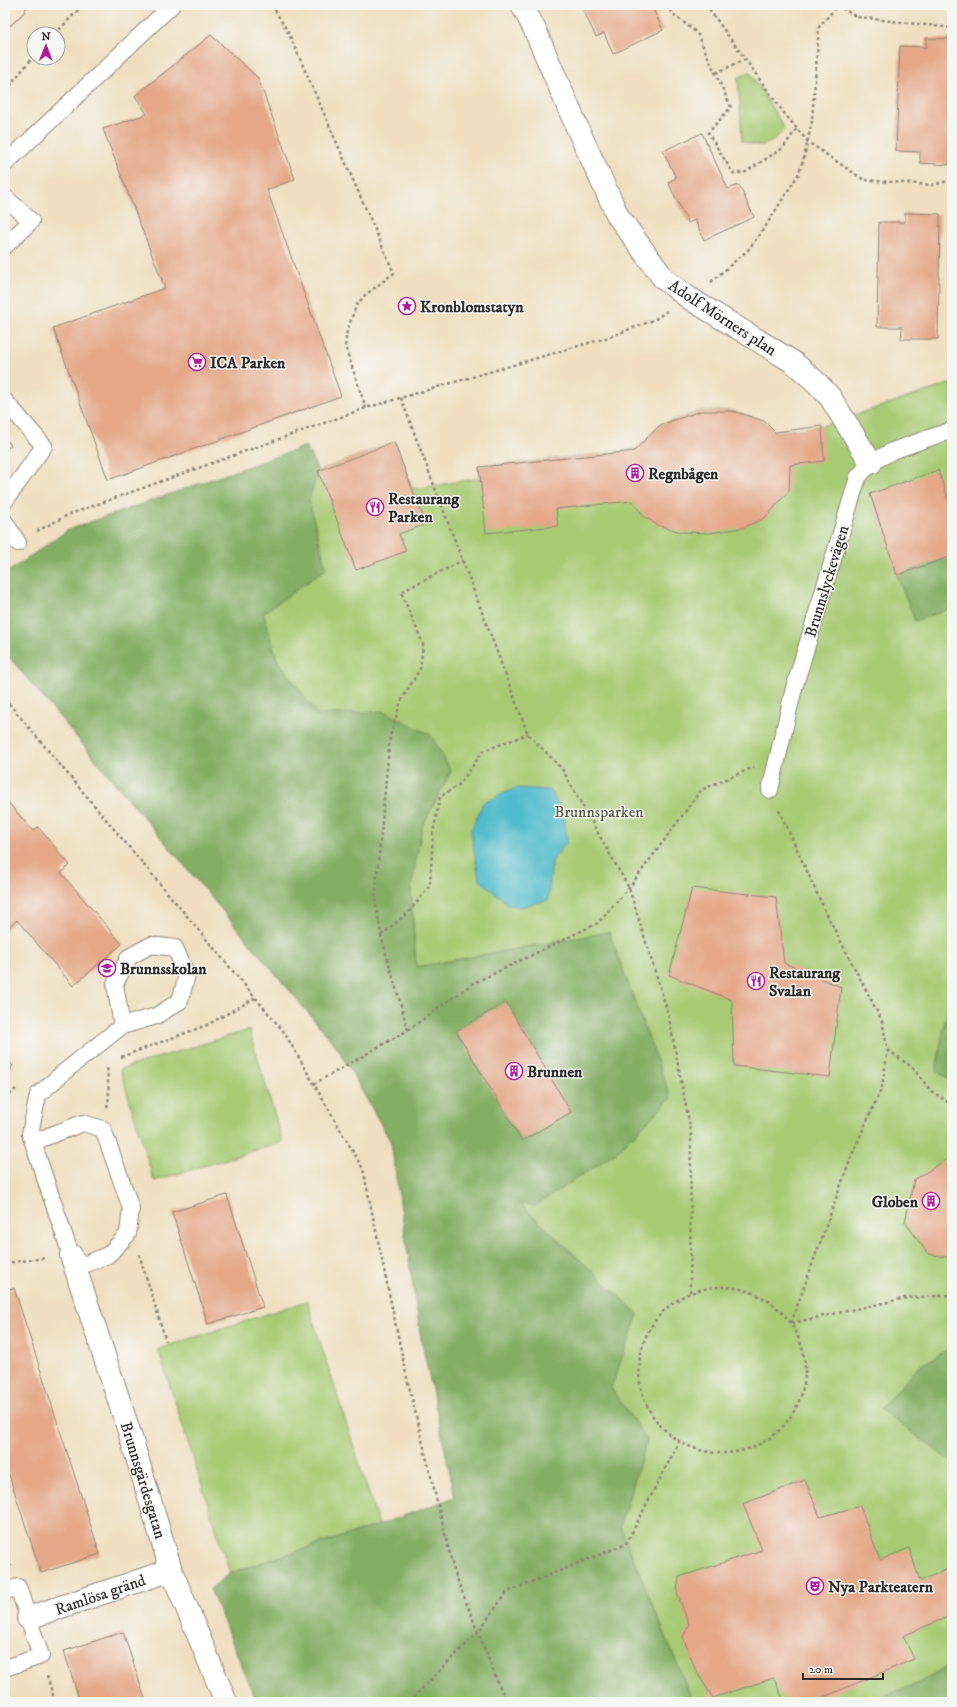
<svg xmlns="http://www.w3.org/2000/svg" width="957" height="1707" viewBox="0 0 957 1707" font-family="'IM FELL DW Pica',serif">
<rect width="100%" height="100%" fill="#f6f6f2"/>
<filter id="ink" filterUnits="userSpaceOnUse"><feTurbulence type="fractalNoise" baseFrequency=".025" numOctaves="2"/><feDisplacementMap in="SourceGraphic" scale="8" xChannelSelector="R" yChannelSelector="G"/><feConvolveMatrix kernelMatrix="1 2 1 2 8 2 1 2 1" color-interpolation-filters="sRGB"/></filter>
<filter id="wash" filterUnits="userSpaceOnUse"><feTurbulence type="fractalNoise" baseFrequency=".012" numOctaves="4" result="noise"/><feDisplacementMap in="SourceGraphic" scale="16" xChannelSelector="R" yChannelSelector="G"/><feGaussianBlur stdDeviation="0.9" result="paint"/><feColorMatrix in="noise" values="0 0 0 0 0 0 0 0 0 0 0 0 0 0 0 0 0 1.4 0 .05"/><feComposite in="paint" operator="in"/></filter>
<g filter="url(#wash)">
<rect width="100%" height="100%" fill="#efdfc0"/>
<g fill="#a7ca73" stroke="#697a4f">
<path d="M750 72 785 129C770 145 764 149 742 141L738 78Z"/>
<polygon points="952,383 952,1702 529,1702 461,1523 421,1338 391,1142 338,1048 5,652 5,619 318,471 394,442 413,489 480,478 479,467 634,451 660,425 701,411 733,411 764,421 775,432 822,426"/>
<polygon points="249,1030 283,1142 154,1181 120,1069"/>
<polygon points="307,1301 379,1525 230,1573 158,1349"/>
</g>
<g fill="#85ae65" stroke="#586c48">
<polygon points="306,446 318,471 309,500 326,569 263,613 277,659 318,715 383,711 431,735 451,771 422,827 411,889 416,967 609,932 671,1098 618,1151 535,1206 519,1203 638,1314 611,1388 647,1440 620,1526 693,1702 257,1702 210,1589 230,1573 379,1525 455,1497 421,1338 391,1142 338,1048 5,652 5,574 68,530"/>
<polygon points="952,555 952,608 915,621 897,575"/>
<polygon points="952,982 952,1080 936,1071"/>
<polygon points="952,1347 952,1462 880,1409 920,1366"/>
<polygon points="952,1663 952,1702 865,1702 917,1684"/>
</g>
<polygon fill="#50bbcb" stroke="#3e737b" points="516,788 550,790 564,814 567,842 552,861 548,900 521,907 508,904 479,879 471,831 483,803"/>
<g id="blocks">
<g fill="#e4a889">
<polygon points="581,5 651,5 663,30 613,54 604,33 596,37"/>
<polygon points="211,35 258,78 295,179 267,190 341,396 108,480 53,328 165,288 103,129 147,114 135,96"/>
<polygon points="926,38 952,39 952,165 920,163 920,152 896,151 900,46 926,47"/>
<polygon points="702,133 728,189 739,185 754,217 704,240 695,220 688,223 668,182 676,178 663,151"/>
<polygon points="905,213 940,214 938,339 901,339 902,327 877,327 879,222 905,222"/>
<polygon points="701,411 733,411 764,421 775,432 822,426 824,461 790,465 789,491 765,518 742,528 710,533 681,532 657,525 645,517 632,501 556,509 558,526 486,533 479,467 634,451 660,425"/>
<polygon points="5,438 11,445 5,450"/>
<polygon points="394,442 426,524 399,534 406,551 356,570 318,471"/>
<polygon points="938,470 952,511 952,556 897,575 870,494"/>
<polygon points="5,799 33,831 38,827 70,865 61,873 122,944 73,986 17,920 5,930"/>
<polygon points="692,888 776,897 784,963 841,987 830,1077 734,1066 732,1000 669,975"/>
<polygon points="506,1002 571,1112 522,1141 456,1031"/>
<polygon points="5,1057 13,1066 5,1073"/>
<polygon points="947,1159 952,1159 952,1258 928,1254 905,1222 914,1180"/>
<polygon points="227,1195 263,1307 208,1324 172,1212"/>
<polygon points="14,1288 100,1554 41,1573 5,1463 5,1290"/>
<polygon points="805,1480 820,1517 860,1506 880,1560 909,1548 920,1581 948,1569 952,1578 952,1615 903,1636 914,1659 812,1702 784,1702 774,1678 713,1698 696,1671 683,1637 689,1625 677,1592 679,1577 762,1550 743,1504"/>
<polygon points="123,1632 146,1702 80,1702 64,1651"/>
</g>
</g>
</g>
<g filter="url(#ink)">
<use href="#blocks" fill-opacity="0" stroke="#8d8576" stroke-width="1"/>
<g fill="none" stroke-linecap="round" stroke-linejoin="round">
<defs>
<g id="service">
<polyline points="5,164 172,5"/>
<polyline points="5,197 31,221 5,246"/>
<polyline points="5,401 44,446 5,501"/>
<polyline points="5,522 18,543"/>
<polyline points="770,790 794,688 858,477 871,463 892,451 952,430"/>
<polyline points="33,1142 83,1123 103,1129 131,1208 128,1234 108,1255 76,1268"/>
<polyline points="71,1255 30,1134 38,1095 64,1072 122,1026 156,1016 180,1001 187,975 175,948 151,945 129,957 115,984 122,1026"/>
<polyline points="5,1591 18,1587 41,1656 5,1668"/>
</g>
<g id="minor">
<polyline points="522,5 534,28 580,134 618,216 664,279 689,298 793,362 817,383 830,397 871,463"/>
<polyline points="71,1255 129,1431 171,1570 226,1702"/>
<polyline points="28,1618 171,1570"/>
</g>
<polyline id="secondary" points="5,15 15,5"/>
</defs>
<use href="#service" stroke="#8d8576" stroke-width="18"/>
<use href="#minor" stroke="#8d8576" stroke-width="24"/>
<use href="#secondary" stroke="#8d8576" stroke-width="24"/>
<g stroke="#8d8576" stroke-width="2.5" stroke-dasharray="3 3" stroke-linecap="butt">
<polyline points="272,5 289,34 394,273 364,296 356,306 347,331 345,346 366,408"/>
<polyline points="667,5 673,14 697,33 731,107 708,133 733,173 744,173 783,148 797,128"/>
<polyline points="706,5 784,113 808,142 864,180 932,185 952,180"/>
<polyline points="837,5 857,17 952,28"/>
<polyline points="55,34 83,5"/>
<polyline points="716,73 746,59"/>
<polyline points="5,97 13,81 34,56"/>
<polyline points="711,282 748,250 765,227 798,175 804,158 812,121 819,27 838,5"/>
<polyline points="401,398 528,734 562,769 629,888 668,1013 691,1132 690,1293"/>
<polyline points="37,531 70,514 366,408 609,337 654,320 667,311"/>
<polyline points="5,699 284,1032 363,1169 406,1374 454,1571 497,1681 507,1702"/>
<polyline points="779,810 826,913 882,1021 888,1050 882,1087 851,1157 791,1323"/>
<polyline points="381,935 410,911 430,885 433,833 440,797 460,784 483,751 528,734"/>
<polyline points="408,1030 381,936 375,897 390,736 401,701 420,669 423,644 401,592 463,560"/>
<polyline points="888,1050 913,1068 931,1091 952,1105"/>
<polyline points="121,1057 207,1025 255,998"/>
<polyline points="314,1084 408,1030 472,984 598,923 629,888 701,790 754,767"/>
<polyline points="5,1099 16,1089"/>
<polyline points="107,1107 109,1097 107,1066"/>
<polyline points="139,1254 166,1341"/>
<polyline points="5,1263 46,1258"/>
<circle cx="722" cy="1370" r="83"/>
<polyline points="792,1323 906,1298 952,1295"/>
<polyline points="5,1548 11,1566"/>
<polyline points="47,1676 55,1702"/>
<polyline points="409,1702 478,1632 507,1592 626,1544 679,1442"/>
</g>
<use href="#service" stroke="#fff" stroke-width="16"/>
<use href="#minor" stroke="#fff" stroke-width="22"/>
<use href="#secondary" stroke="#fce5d0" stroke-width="22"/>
</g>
</g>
<defs>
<symbol id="sight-ring" viewBox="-11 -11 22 22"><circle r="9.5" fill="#f6f6f2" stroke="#b5179e" stroke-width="1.5"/><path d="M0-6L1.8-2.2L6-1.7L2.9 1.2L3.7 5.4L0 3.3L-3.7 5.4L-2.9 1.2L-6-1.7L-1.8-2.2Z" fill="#b5179e"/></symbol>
<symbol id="supermarket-ring" viewBox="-11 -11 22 22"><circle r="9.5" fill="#f6f6f2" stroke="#b5179e" stroke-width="1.5"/><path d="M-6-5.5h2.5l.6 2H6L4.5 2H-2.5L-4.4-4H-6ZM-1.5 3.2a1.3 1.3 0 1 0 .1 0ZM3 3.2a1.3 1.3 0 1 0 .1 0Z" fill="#b5179e"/></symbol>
<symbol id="building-ring" viewBox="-11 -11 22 22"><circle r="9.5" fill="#f6f6f2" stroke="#b5179e" stroke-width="1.5"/><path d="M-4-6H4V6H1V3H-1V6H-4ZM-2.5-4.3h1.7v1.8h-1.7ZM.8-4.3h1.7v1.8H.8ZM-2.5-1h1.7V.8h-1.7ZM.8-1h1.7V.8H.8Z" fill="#b5179e"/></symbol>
<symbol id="restaurant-ring" viewBox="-11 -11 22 22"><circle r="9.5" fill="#f6f6f2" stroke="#b5179e" stroke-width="1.5"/><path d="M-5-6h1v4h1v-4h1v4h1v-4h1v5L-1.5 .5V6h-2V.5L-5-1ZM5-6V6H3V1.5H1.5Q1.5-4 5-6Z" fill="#b5179e"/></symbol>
<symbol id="school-ring" viewBox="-11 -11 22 22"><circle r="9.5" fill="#f6f6f2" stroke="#b5179e" stroke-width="1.5"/><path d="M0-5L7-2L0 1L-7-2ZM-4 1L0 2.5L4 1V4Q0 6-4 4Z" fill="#b5179e"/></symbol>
<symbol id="theatre-ring" viewBox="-11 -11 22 22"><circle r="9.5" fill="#f6f6f2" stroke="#b5179e" stroke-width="1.5"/><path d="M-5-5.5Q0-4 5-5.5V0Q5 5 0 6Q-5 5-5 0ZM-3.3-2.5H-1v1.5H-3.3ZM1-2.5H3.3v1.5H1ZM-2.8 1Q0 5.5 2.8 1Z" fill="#b5179e"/></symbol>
</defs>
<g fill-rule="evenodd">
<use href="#sight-ring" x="397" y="296" width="20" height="20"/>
<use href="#supermarket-ring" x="187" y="352" width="20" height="20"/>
<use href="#building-ring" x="625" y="463" width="20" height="20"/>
<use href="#restaurant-ring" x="365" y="497" width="20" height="20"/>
<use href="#school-ring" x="97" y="958" width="20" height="20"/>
<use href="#restaurant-ring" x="746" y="971" width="20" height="20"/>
<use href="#building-ring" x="504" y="1061" width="20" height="20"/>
<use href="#building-ring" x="921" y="1191" width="20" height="20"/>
<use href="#theatre-ring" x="805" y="1576" width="20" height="20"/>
</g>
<g text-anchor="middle" stroke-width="3" stroke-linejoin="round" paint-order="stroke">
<g font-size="16" font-weight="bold" fill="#2b2b2b" stroke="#f6f6f2" text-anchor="start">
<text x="420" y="312">Kronblomstatyn</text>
<text x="210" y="368">ICA Parken</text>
<text x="648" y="479">Regnbågen</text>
<text x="388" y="504">Restaurang<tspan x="388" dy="18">Parken</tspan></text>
<text x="120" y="974">Brunnsskolan</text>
<text x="769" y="978">Restaurang<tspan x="769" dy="18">Svalan</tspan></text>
<text x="527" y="1077">Brunnen</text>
<text x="918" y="1207" text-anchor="end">Globen</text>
<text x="828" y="1592">Nya Parkteatern</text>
</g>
<g font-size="16" fill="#2b2b2b" stroke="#f6f6f2">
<text transform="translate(723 317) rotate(33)" y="6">Adolf Mörners plan</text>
<text transform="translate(826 581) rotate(-73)" y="6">Brunnslyckevägen</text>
<text transform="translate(144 1480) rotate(73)" y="6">Brunnsgärdesgatan</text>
<text transform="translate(100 1594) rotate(-19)" y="6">Ramlösa gränd</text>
</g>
<g font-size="16" fill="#505b41" stroke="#f6f6f2">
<text x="599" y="817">Brunnsparken</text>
</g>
</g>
<rect width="957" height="1707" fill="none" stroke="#f6f6f2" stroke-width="20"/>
<g transform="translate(46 46) rotate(1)"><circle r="19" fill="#f6f6f2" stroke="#a5a5a2"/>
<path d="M0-3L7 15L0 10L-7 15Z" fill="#b5179e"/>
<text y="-6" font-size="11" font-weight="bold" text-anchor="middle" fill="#2b2b2b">N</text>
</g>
<path d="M803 1673v6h80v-6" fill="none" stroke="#2b2b2b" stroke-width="2"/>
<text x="809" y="1673" font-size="12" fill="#2b2b2b" stroke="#f6f6f2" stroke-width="3" paint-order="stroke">20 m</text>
</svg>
